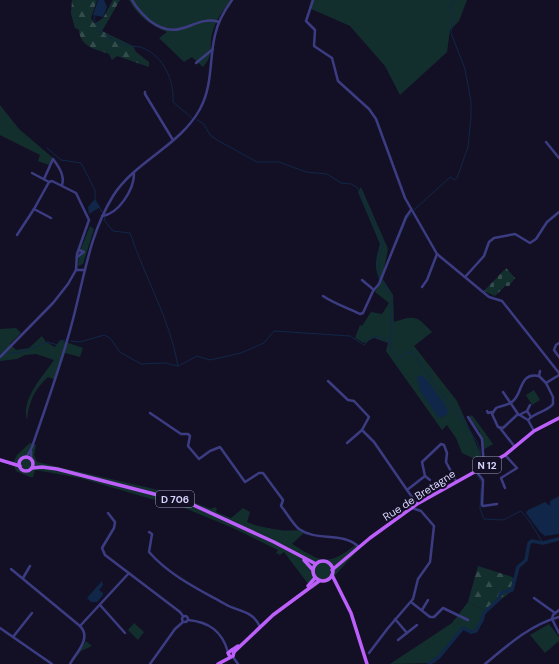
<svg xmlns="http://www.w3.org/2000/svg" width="559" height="664" viewBox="0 0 559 664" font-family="'DM Sans',sans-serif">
<defs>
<pattern id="forest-firs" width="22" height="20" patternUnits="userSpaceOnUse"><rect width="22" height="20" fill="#132f2d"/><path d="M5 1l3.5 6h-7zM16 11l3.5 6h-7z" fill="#354c4c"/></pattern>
<pattern id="cemetery-stones" width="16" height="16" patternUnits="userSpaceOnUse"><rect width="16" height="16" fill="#132f2d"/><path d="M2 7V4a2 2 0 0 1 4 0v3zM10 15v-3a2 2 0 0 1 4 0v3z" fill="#354c4c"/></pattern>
</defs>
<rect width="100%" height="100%" fill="#131025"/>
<g fill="#132f2d">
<path d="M129 0H231C223 10 215 21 212 34 209 48 214 55 203 67L192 57 184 62 159 38 167 32C150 25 138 16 129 0Z"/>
<polygon points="311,0 467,0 459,21 450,30 447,52 400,95 385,66 350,26 309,8"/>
<polygon points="0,105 19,129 53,158 49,165 38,161 40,155 0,135"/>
<path d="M361 187 388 249 382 278 393 295 394 322C416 315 416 316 432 332L414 346 457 401 481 455 475 459 462 453 456 438 447 425 442 430 386 351 388 343 374 338 364 343 355 338 360 325 362 326 371 312 382 314 389 303 375 292 381 282C373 269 376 258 380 244L358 192Z"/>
<polygon points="90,226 94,229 83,264 78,266 79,253"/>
<path d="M16 328 21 333 10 344 16 350 29 348 42 336 46 342 55 347 60 340 83 348 80 357 65 353 56 380 48 377C34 390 29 401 27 420 21 399 43 376 54 360L36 354 25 355 17 359 0 361V329Z"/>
<polygon points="534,390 540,400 532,405 526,395"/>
<polygon points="472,415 493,444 483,450 480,432 469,417"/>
<path d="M30 443 36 445 34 455 37 462 167 492 211 509 215 507 217 509 216 512 231 518 243 508 250 512 247 522C258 527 269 528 280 530 289 532 296 528 305 532L292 544C323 563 327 567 357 544V551L329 582 320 583 312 589 284 552 280 555 276 553 278 550 233 528 175 504 151 499 80 478 35 470 33 477H30L16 471 13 463 17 455Z"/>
<polygon points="468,602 486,611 483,622 478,625 477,631 471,634 465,628 460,633 456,634 435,663 390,664 452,623"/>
<polygon points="134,623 144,632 138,640 128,630"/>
<polygon points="549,624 559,637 559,641 545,653 530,635"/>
<polygon points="86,641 92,646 81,651 71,664"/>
</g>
<g fill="url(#forest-firs)">
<path d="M72 0H97L91 18 94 23H96L103 18 113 0H120L102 31 133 46 136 52 149 62V67L117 56 112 60 109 54C96 49 80 47 79 30L75 28 71 14Z"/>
<polygon points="478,566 512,577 515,580 512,591 486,611 468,602"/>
</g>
<polygon fill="url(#cemetery-stones)" points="506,268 515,278 509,286 505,286 495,296 484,291"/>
<g fill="#102749">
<polygon points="98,0 104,0 107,7 103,17 93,15"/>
<polygon points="95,199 100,207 89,214 88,207"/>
<polygon points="420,375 425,377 444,403 449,413 441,418 438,417 420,391 417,377"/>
<polygon points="559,496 559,534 545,536 540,532 526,513 528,510 545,502 550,506 550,501"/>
<polygon points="102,581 103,585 99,590 103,593 103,595 97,602 91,602 87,598"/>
</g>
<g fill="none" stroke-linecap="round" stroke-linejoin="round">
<g stroke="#102749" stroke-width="1">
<polyline points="95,14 94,20 97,23 102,34"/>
<path d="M105 35C113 39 122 45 131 46 135 47 139 46 143 48 164 57 174 80 173 102L192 118"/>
<polyline points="197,120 204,124 210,135 217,140 257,162 279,162 306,172 327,174 341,183 351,184 358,188 384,246 379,253 381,254 379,260 379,279"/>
<polyline points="47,148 61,160 81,163 95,190 95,200"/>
<polyline points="99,207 102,212"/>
<polyline points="414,210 449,178 451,177 454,180 457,178 468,147 471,116 471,102 465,69 451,33 453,15 450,7 454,0"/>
<path d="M105 217 104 220 113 231 130 233C145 278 170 319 178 366"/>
<polyline points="396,245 407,218 412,214"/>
<polyline points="383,277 382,280 392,300 390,347 399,359 404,355 412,351 432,381 463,420 477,442 480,450 481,464 473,470"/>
<polyline points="71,341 80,342 104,335 110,338 120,352 141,364 165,363 178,366 197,356 210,360 241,353 264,343 274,331 350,336 364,345 373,336 386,339 392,344"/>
<polyline points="0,353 1,353"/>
<polyline points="6,353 22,352 47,342 58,345 60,341 65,340"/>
<polyline points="476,475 482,482"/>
<polyline points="481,489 480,509 484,519 503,520 521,511 530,522 543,543"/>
</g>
<polyline stroke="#102749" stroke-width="3.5" points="429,664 439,657 463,628 471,632 476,631 482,620 484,613 498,600 501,593 512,590 518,567 526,560 529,543 532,541 543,543 559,539"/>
<g stroke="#3c3c83" stroke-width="2.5">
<path d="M132 0C137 9 142 14 150 21 181 44 193 14 219 22"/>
<polyline points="313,0 306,21 315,30 314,46 332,58 338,81 369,109 376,119 405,198 437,254 489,297 502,301 559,373"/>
<polyline points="196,63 213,49"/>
<polyline points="145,92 145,94 173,140"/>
<polyline points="546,142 559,158"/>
<polyline points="32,173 49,182"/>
<path d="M44 179 53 159C59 167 65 176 62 185"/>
<path d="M102 216C119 214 134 189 134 174"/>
<polyline points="51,218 34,209 49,182 52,181 76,193 89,220 77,254 76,270"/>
<polyline points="17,235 34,209"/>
<polyline points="77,257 84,252 79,250"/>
<polyline points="465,277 484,256 489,242 494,238 515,234 530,243 536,239 547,222 559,212"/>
<polyline points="362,280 374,290"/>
<polyline points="422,287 427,280 437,254"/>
<path d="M323 296C335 304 348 308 360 314L363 313 373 291 379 284 406 217 411 210"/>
<polyline points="559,343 556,345 554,350 559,357"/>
<polyline points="0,357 53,303 68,284 76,270 85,270"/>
<polyline points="539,376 540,371"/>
<polyline points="328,381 348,400 354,401 369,417 362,430 374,442 407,490"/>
<polyline points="503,392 518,414 528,420 534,431"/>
<polyline points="487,411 488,413 492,412"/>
<polyline points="527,411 530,405"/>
<path d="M150 413 181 434H188L190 436 188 446 199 459 210 451 220 447 245 482 259 473H263L283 500 281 506C287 513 292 523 299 529 317 542 342 531 359 547"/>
<path d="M518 414 503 428 498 427 492 414 496 408C502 405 508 406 513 401 523 393 519 372 539 376L546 383 559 375"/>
<polyline points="519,415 527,411 531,417"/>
<polyline points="468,417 482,439 484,467"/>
<path d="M528 420C535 412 547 412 553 404V397L546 383"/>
<polyline points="500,428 515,447"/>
<polyline points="347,443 362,430"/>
<path d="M26 458 32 447C46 406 61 365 72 323 84 279 89 235 113 196 135 161 180 146 200 109 213 85 209 60 215 35 218 21 224 11 232 0"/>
<polyline points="31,459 31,451"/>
<polyline points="476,471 483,480 482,505 483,506 497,504"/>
<polyline points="425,476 430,480"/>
<polyline points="505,488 501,478 517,468 505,455"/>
<polyline points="417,504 407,490 425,476 422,462 441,444 444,445 447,453 446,462 456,481"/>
<polyline points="108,513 115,522 114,528 102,548 105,555 180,612 183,616"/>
<path d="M149 532 152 534 149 552C169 575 198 589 225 604 238 612 253 610 260 627"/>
<polyline points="11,569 80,626"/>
<polyline points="23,578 30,566"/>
<polyline points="534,598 555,613"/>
<polyline points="411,602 430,617 434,617 443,608 468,620"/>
<polyline points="100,605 125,633"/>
<polyline points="422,610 428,600"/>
<circle cx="185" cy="619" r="3"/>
<polyline points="395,619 407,633"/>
<polyline points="552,619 559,633"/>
<polyline points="552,619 553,615 559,610"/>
<path d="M188 620C209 622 222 631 228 652"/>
<polyline points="0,628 52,664"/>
<polyline points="13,637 32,613"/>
<polyline points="398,640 417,625"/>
<polyline points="369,653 388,628 413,599 418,579 430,562 434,526 421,511 412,508"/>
<polyline points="233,657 238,664"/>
<path d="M70 664C76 653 92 638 80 626L129 573"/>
<polyline points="150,664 175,629 183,622"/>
<path d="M485 664C508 645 530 625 559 617"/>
</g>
<g stroke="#bc5ffb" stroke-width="3.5">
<circle cx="26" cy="464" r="7"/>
<polyline points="0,460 20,466"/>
<polyline points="32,468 42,467 57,469 189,503 274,542 316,564"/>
<polyline points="304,560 313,570"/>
<circle cx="323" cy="571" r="10"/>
<polyline points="332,570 370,538 417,504 505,455 534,431 559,418"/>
<polyline points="332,575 351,613 367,664"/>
<polyline points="308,586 315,578"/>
<polyline points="232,650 238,646"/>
<polyline points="234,652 273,615 319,581"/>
<polyline points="218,664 233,656 234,652 232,650 228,653 230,657"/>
</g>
</g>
<g text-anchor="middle" stroke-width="4" stroke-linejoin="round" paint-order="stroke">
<g fill="#131025" stroke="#9d9abd" stroke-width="1">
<rect x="473" y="457" width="28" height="16" rx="3"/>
<rect x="156" y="491" width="38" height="16" rx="3"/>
</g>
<g font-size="10" font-weight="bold" fill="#d8d5fe">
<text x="487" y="469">N 12</text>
<text x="175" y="503">D 706</text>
</g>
<g font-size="11" fill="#d8d5fe" stroke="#131025">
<text transform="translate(419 495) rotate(-33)" y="4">Rue de Bretagne</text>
</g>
</g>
</svg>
